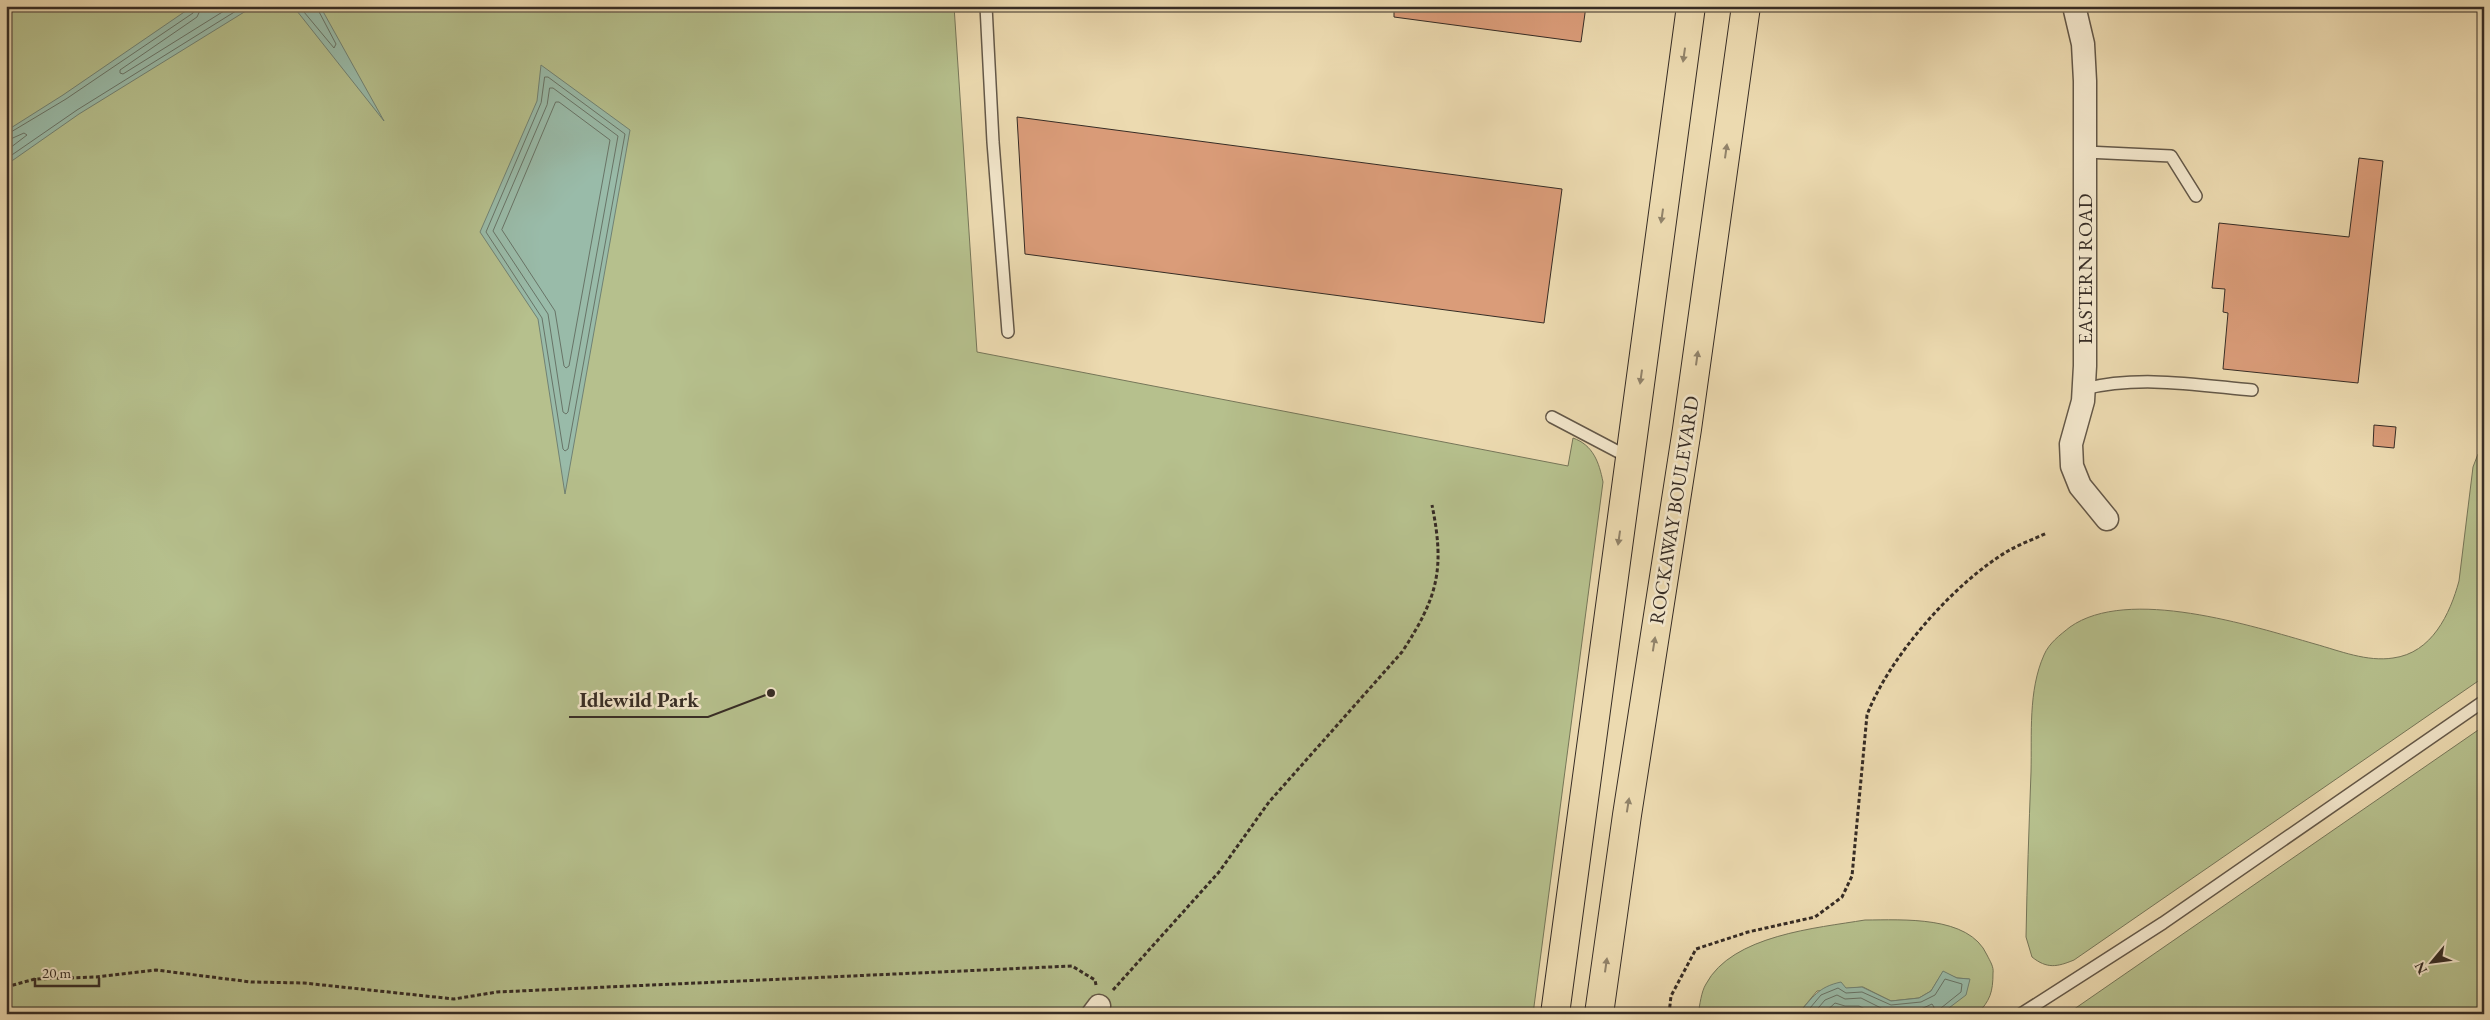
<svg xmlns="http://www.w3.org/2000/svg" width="2490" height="1020" viewBox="0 0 2490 1020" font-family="'EB Garamond',serif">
<rect width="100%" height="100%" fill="#ecdab0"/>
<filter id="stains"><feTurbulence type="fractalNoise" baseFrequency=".004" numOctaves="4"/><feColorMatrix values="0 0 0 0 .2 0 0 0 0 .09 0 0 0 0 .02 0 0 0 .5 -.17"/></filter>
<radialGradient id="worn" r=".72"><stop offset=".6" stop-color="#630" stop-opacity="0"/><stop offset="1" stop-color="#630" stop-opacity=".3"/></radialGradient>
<g fill="#b6c08d" stroke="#767659">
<path d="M6 6H954L977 352 1568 466 1573 438C1593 445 1599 462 1603 482L1533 1014H6Z"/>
<path d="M2478 454H2484V677L2074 960C2057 967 2047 969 2032 957L2026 937C2027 882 2029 827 2031 772 2032 734 2028 691 2044 655 2049 643 2060 635 2070 627 2128 586 2252 626 2315 644 2340 651 2367 662 2393 658 2432 653 2450 614 2459 581L2473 467Z"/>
<polygon points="2484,726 2484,1014 2067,1014"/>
<path d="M1865 920C1902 920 1969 915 1987 955 1990 961 1994 967 1993 973 1993 992 1990 1001 1977 1014H1941L1947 1010 1969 979 1957 978 1943 972 1931 991 1919 998 1891 1001 1863 987 1817 991 1798 1014H1698C1700 1005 1701 992 1706 984 1732 935 1817 928 1865 920Z"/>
</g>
<g fill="#99bba9" stroke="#718274">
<polygon points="193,6 254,6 79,114 6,165 6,131 63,95"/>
<polygon points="293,6 320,6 384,121"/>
<polygon points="541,65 630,130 565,494 538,319 480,232 537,101"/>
<path d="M1943 971 1957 978 1970 979 1966 995 1941 1014H1798C1813 997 1818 987 1841 982L1846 988 1862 987 1891 1001 1919 998 1931 991Z"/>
</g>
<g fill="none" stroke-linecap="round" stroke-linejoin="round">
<g stroke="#687467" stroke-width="1">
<polyline points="202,6 197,17 120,70 120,73 123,74 232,6"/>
<polyline points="299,6 334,48 336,44 316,6"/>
<polygon points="545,77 548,77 625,134 568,449 565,451 563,449 542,318 486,232 541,103"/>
<polygon points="550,88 553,88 618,136 568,412 566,414 563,412 548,314 493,231 547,105"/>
<polygon points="556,102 559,102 610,140 569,366 566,368 564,366 555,311 502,230"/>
<polyline points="6,135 66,99 193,13 195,6"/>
<polyline points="6,141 24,133 27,135 6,151"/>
<polyline points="6,159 77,110 244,6"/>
<polyline points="1805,1014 1821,995 1838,988 1846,993 1862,992 1891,1005 1921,1002 1935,995 1945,979 1962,984 1961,992 1941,1008 1939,1014"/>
<polyline points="1813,1014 1825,1000 1837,995 1845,999 1861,998 1889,1012 1921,1009 1932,1004 1934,1007 1933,1014"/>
<polyline points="1823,1014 1835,1003 1845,1006 1859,1006 1875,1014"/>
</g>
</g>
<g fill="#da9c79" stroke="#362c25">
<polygon points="1394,6 1586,6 1581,42 1394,17"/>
<polygon points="1017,117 1562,189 1544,323 1025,254"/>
<polygon points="2359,158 2383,161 2358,383 2223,369 2228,313 2223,312 2225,289 2212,288 2219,223 2349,237"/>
<polygon points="2374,425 2396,427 2394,448 2373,446"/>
</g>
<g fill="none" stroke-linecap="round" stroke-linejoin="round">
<defs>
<g id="lane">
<polyline points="986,6 993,142 1008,332"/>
<polyline points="2086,152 2171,156 2196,196"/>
<path d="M2084 389C2139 375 2197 385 2252 390"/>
<polyline points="1552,417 1630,458"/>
<polyline points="2021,1014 2163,923 2484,701"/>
</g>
<g id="street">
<polyline points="2074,6 2083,44 2085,81 2085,366 2083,401 2071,444 2072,466 2080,486 2107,519"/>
<polyline points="1093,1014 1099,1006"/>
</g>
<g id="highway">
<polyline points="1555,1014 1691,6"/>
<polyline points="1599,1014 1627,815 1687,429 1746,6"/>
</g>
</defs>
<use href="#lane" stroke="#645848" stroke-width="14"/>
<use href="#street" stroke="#645848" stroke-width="25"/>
<use href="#highway" stroke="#362c25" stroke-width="30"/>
<g stroke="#362c25" stroke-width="3" stroke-dasharray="4 2.5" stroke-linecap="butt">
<polyline points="6,987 35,979 96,977 156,970 251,982 304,983 454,999 497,992 1072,966 1095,980 1096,985"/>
<path d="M1113 990 1219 872 1269 802 1402 652C1438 597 1445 569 1432 505"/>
<path d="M1669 1014 1671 996 1696 949 1748 932 1815 917 1842 897 1852 876 1867 715C1889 657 1954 583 2008 551 2020 544 2034 539 2047 533"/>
</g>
<use href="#lane" stroke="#f3e7cc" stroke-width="11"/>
<use href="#street" stroke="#f3e7cc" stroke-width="22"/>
<use href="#highway" stroke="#ecdab0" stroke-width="28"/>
</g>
<defs><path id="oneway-solid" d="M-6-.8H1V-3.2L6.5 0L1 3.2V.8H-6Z" transform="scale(1.25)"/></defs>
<g fill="#91836a">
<use href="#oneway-solid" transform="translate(1684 55) rotate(98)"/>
<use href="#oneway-solid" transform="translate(1726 151) rotate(-82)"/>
<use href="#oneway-solid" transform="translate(1662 216) rotate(98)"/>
<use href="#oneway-solid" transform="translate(1697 358) rotate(-82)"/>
<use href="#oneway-solid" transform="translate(1641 377) rotate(98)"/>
<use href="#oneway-solid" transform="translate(1619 538) rotate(98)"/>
<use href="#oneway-solid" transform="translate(1654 644) rotate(-81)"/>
<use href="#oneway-solid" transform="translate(1628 805) rotate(-81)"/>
<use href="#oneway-solid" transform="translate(1606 965) rotate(-82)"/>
</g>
<g text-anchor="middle" stroke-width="5" stroke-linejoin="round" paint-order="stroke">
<g font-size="20" fill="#362c25" stroke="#f3e7cc">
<text transform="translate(2085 269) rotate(-90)" y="7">EASTERN ROAD</text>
<text transform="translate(1674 510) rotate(-81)" y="7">ROCKAWAY BOULEVARD</text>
</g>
</g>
<path fill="none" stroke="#362c25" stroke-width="2" d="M771 693L708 717H569"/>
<circle fill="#362c25" stroke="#f3e7cc" stroke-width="2" cx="771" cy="693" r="5"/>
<g font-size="21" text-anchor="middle" font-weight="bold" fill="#362c25" stroke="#f3e7cc" stroke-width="5" stroke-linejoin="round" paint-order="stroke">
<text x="639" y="707">Idlewild Park</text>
</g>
<rect width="2490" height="1020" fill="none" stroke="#ecdab0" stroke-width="25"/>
<rect x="8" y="8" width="2475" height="1005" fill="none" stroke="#362c25" stroke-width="2.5"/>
<rect x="12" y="12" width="2465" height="995" fill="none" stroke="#362c25"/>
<g transform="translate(2432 962) rotate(241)" stroke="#f3e7cc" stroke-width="4" paint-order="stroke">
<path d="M0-4L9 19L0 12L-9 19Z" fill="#362c25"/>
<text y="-8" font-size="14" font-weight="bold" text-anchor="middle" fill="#362c25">N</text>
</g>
<path d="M35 978v8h64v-8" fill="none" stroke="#362c25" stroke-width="2.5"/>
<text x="42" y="978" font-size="15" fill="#362c25" stroke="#f3e7cc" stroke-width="4" paint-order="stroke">20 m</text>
<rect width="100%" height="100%" filter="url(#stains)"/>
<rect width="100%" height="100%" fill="url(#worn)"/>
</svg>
